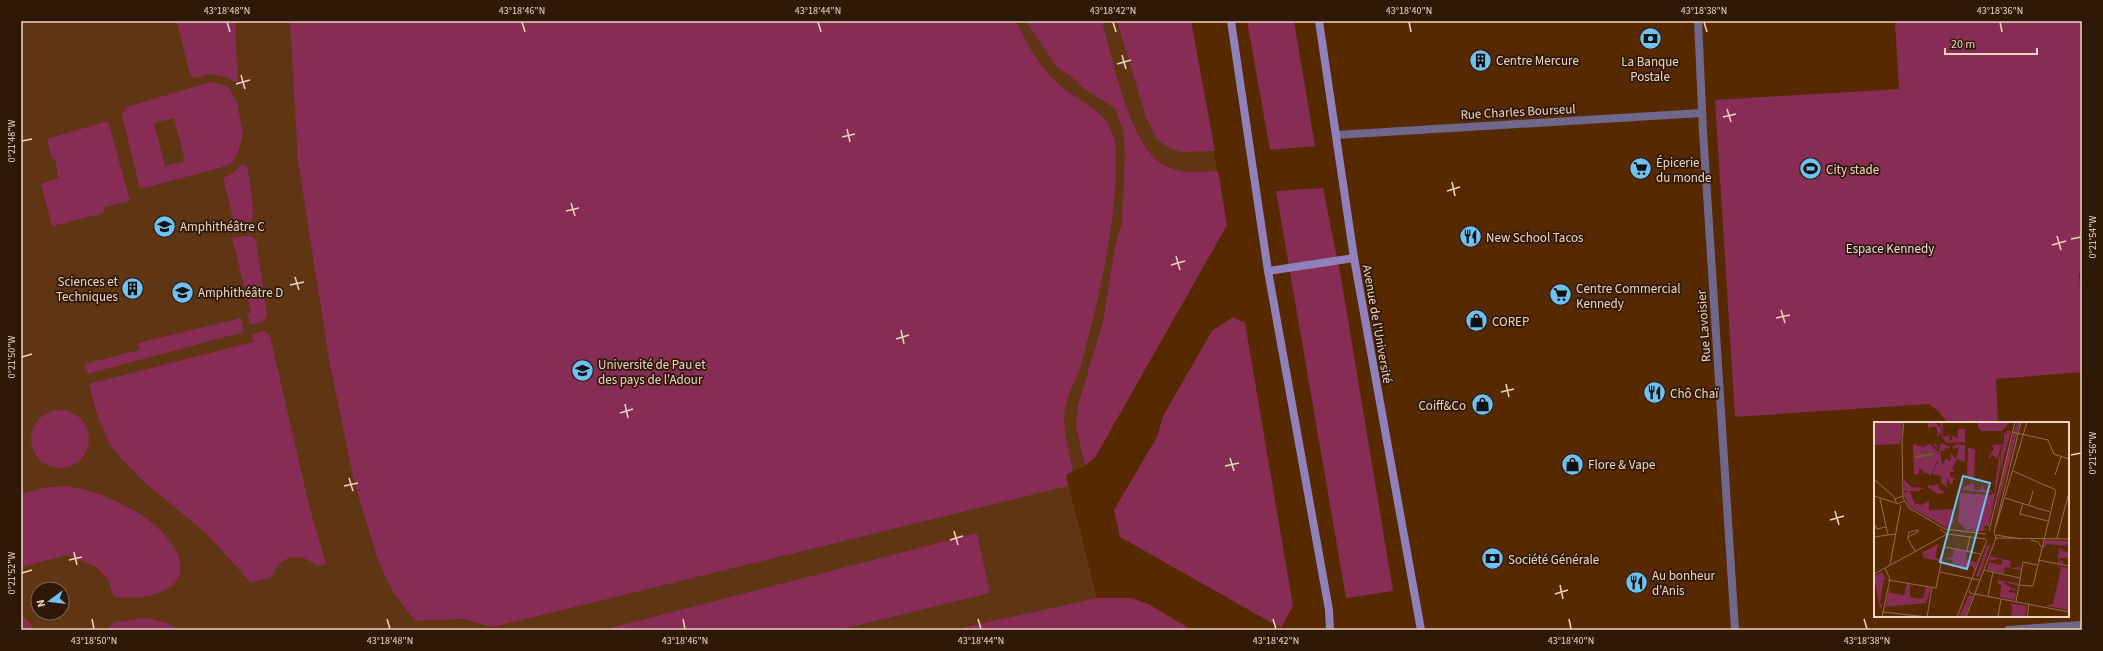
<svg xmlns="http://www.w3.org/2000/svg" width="2103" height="651" viewBox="0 0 2103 651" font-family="'Source Sans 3',sans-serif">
<rect width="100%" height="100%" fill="#572900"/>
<path fill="#5f3514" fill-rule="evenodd" d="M21 21H1191L1227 225 1096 456 1085 466 1066 475 1097 598H1131L1148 604 1192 630H21ZM38 589H62V613H38Z"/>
<g fill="#862c55" fill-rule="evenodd">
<polygon points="177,21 235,21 238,83 224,77 209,74 195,78 190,75"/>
<path d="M290 21H1016C1026 41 1038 65 1054 80 1077 103 1106 106 1115 141 1120 216 1100 292 1081 365 1077 379 1068 393 1065 408 1062 428 1069 451 1073 471L1066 475 1068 486 493 627 462 619 415 621 393 592 378 561 354 481 330 365 298 161Z"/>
<path d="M1025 21H1102C1112 57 1130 147 1164 165 1181 174 1200 172 1218 171L1227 225 1096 456 1085 466 1076 426 1078 405 1103 322 1115 246 1122 223 1125 152 1123 130 1115 108 1084 89 1072 77 1057 67Z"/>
<polygon points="1117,21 1191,21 1215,151 1181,152 1171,149 1157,140 1146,117"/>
<polygon points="1247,21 1294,21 1315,146 1270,150"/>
<polygon points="1895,21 2082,21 2082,274 2079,274 2082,309 2082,372 1996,379 1998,423 1948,423 1938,411 1929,404 1735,417 1715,100 1899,89"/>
<path d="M210 82 228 86 237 102 243 135 237 155 232 163 220 168 140 189 122 115 127 107ZM174 118 185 161 165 166 154 123Z"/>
<polygon points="108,121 130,201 104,207 104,213 52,226 41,184 59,178 55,159 52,159 47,139"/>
<path d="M242 164 247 167C249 179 257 216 250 225 246 230 241 230 236 231L223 178 232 174Z"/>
<polygon points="1323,188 1342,283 1393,591 1346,598 1276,191"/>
<path d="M245 236H251L256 240 267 314C265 323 259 323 251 325L247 314 251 312 232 238Z"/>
<polygon points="1233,317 1245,323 1293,606 1281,628 1120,537 1114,510 1157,437 1163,416 1212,331"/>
<polygon points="241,318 244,332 87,374 84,364 139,350 138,343"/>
<path d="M264 331 270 336 309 505 326 564 317 566C299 551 280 555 272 577L251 583 207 534 143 481 117 454 109 443 98 417 89 384 253 342 252 335Z"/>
<circle cx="60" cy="439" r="29"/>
<path d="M48 487C56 487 65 485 73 487 108 494 156 516 175 549 199 591 143 601 114 597L108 580 97 567 67 555 21 567V494Z"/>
<polygon points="977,533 990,593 838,630 603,630"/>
<polygon points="1097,598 1131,598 1148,604 1192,630 952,630"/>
<polygon points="21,613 35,630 21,630"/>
<polygon points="147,618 169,624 180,630 106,630 114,622"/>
</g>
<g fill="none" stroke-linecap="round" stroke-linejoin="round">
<g stroke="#70678c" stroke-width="8">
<polyline points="1698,21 1703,131 1735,630"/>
<polyline points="1336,135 1702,113"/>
<polyline points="2008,630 2082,625"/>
</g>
<g stroke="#9080bb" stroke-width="8">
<polyline points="1231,21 1268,271 1329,610 1330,630"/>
<polyline points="1319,21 1354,258 1421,630"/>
<polyline points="1268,271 1354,258"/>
</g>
</g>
<path fill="none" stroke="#f1d4c0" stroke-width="1.5" d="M227 22 230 32M522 22 525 32M818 22 821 32M1113 22 1116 32M1409 22 1411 32M1704 22 1707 32M2000 22 2002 32M1122 55 1126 69M1117 64 1131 60M241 75 245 89M236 84 250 80M1727 109 1731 122M1723 117 1736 114M847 129 850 142M842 137 855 134M22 141 32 139M1452 182 1455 196M1447 191 1460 187M571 203 575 216M566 211 579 208M2057 236 2061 250M2071 239 2081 237M2052 245 2066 241M1176 256 1180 270M1171 265 1185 261M295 277 299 290M290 285 304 282M1781 310 1785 323M1776 318 1790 315M901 330 904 344M896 339 909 335M22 357 32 354M1506 384 1509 397M1501 392 1514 389M625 404 628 418M620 413 633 409M2071 455 2081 453M1230 458 1234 471M1225 466 1239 463M349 478 353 491M344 486 358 483M1835 511 1839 525M1830 520 1844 516M954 531 958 545M950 540 963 536M74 552 77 565M69 560 82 557M22 573 32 570M1560 585 1563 599M1555 594 1568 590M92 619 94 629M387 619 390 629M683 619 685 629M978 619 981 629M1273 619 1276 629M1569 619 1571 629M1864 619 1867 629"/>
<defs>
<symbol id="bank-disc" viewBox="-11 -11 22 22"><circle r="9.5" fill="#6ec2f3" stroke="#2e1909"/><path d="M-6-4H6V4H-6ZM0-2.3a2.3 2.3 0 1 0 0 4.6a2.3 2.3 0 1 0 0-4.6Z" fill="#111"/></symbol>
<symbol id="building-disc" viewBox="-11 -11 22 22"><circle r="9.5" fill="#6ec2f3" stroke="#2e1909"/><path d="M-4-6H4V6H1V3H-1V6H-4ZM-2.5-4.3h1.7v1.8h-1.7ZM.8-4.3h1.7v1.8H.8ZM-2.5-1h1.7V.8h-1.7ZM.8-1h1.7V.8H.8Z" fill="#111"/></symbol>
<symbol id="supermarket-disc" viewBox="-11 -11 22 22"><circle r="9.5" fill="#6ec2f3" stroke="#2e1909"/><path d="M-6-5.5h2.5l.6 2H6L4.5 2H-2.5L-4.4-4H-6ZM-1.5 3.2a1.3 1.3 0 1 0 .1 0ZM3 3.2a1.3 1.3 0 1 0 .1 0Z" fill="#111"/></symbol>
<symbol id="stadium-disc" viewBox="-11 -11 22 22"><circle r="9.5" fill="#6ec2f3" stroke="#2e1909"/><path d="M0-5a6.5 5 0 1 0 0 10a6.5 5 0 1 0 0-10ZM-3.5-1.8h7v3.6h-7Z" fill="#111"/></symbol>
<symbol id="university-disc" viewBox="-11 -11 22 22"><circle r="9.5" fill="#6ec2f3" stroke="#2e1909"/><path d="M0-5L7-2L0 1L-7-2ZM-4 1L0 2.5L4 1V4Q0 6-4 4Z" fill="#111"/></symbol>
<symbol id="restaurant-disc" viewBox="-11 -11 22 22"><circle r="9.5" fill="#6ec2f3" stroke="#2e1909"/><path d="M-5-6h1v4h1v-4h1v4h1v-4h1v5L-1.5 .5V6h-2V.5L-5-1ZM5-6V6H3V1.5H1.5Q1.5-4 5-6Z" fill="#111"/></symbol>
<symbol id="shop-disc" viewBox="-11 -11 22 22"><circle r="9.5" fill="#6ec2f3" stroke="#2e1909"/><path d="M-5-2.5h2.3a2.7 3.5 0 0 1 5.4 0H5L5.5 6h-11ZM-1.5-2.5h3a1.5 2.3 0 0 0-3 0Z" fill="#111"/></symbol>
</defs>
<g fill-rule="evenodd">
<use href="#bank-disc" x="1638" y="26" width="25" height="25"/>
<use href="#building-disc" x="1468" y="48" width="25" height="25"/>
<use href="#supermarket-disc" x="1628" y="156" width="25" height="25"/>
<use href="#stadium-disc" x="1798" y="156" width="25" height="25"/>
<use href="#university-disc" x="152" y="214" width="25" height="25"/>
<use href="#restaurant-disc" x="1458" y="224" width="25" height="25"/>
<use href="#building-disc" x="120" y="276" width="25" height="25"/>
<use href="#university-disc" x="170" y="280" width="25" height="25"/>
<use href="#supermarket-disc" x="1548" y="282" width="25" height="25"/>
<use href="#shop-disc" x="1464" y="308" width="25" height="25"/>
<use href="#university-disc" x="570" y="358" width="25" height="25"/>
<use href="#restaurant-disc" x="1642" y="380" width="25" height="25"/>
<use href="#shop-disc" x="1470" y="392" width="25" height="25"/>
<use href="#shop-disc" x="1560" y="452" width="25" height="25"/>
<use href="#bank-disc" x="1480" y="546" width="25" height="25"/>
<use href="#restaurant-disc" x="1624" y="570" width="25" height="25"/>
</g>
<g text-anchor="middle" stroke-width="3.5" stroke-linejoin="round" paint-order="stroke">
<g font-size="13" fill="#f1d4c0" stroke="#2e1909" text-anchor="start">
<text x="1496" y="65">Centre Mercure</text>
<text x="1650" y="66" text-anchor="middle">La Banque<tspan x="1650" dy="15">Postale</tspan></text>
<text x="1656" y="167">Épicerie<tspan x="1656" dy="15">du monde</tspan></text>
<text x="1826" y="174">City stade</text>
<text x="180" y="231">Amphithéâtre C</text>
<text x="1486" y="242">New School Tacos</text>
<text x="118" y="286" text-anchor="end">Sciences et<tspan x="118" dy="15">Techniques</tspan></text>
<text x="1576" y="293">Centre Commercial<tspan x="1576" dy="15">Kennedy</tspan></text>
<text x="198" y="297">Amphithéâtre D</text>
<text x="1492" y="326">COREP</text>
<text x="598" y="369">Université de Pau et<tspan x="598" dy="15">des pays de l'Adour</tspan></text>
<text x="1670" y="398">Chô Chaï</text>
<text x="1466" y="410" text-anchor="end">Coiff&amp;Co</text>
<text x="1588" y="469">Flore &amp; Vape</text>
<text x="1508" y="564">Société Générale</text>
<text x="1652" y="580">Au bonheur<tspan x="1652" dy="15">d'Anis</tspan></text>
</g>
<g font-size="13" fill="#f1d4c0" stroke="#2e1909">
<text transform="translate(1518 111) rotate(-3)" y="5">Rue Charles Bourseul</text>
<text transform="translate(1378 324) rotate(80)" y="5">Avenue de l'Université</text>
<text transform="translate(1703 326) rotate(-94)" y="5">Rue Lavoisier</text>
</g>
<g font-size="13" fill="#f1d7df" stroke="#2e1909">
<text x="1890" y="253">Espace Kennedy</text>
</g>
</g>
<g transform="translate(1874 422)">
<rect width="195" height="195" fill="#572900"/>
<path d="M0 0H29L26 22 0 23ZM60 0 67 6V11L64 14H62L64 12 62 5H55L54 9V2ZM65 0H68L69 5V15L76 13 75 19 79 17 77 13 84 16V7H91V20L73 21 68 16V6ZM104 0H136L128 9H108L104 6ZM143 0H146L119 103 131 42ZM31 4 30 57 37 65 51 66 44 69H30ZM130 9 132 13 133 9H137L126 49 127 30 126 33V48L115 104H110V107L113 106 110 109H96L101 106 93 109 84 99 86 71 116 73 120 71 125 35 130 20ZM67 21 76 25 75 27 71 26 70 29H66L68 41 70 42 71 36 76 39 77 31 83 39 78 46 80 50H76V55H81L77 63 63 38V33L66 28 58 22H62L65 27ZM39 22 49 25 56 22 63 29V40L56 55 55 52 49 51 48 47H45V52L40 53ZM82 22 91 23V40L82 37 85 25 80 27 78 25ZM128 22 123 37 118 32 116 37 114 35 120 27 118 23ZM94 25 101 28 100 57 93 54ZM64 40 73 54V65L67 61V54L58 52ZM57 59 55 64 64 62 65 67 72 71 64 72 53 65ZM99 61 101 68H107L108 61 110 68 119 69 115 71 89 68V65ZM36 69 40 81 47 83 55 79V88L80 87 79 101 73 106 36 85 29 71ZM171 118 195 119 193 124 173 122 168 128ZM64 122 61 136 66 137V139L50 136 48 131ZM113 123 116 124 110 141 105 155 102 154ZM185 126 194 131 195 128V136H186L185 140 189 138V142L184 141ZM80 127 93 130 92 138 102 140 106 132 100 149 98 143 92 147 80 142 77 149 79 138 70 137 78 135ZM116 134 137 139 136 146 146 145 147 148 131 145 130 151 113 148 115 140 126 143 129 140 126 137 115 139ZM179 143 195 146V188L172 184 179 182 187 146ZM8 150 13 158 10 157 6 181 9 183 6 186 0 154ZM124 158 144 161V164L131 160V163L138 165 136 167 141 166V169L137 167 135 170 142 171 141 178 126 175 127 163 124 162ZM33 161 36 162V175L49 177 52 165 57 166 52 181 11 185 15 167 17 171 30 173ZM95 173 99 174 91 195H85ZM136 181 153 184 151 195H133L137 194 138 186Z" fill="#862c55"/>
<path fill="none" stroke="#606916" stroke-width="2" d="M41 35 59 32"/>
<path fill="none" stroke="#956d4d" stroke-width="1" d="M138 10 174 18 180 32 195 37M139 49 182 68 159 164 145 163M181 53 187 35M0 57 20 75 23 82 30 79M0 74 22 81M29 75 28 17 30 0M131 76 176 90M6 77 14 113M21 77 28 74 35 86 71 107 112 112M149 81 146 92 174 99M155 83 159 69M0 101 3 107 12 105M122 104 153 0M66 107 73 112 112 117M115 109 141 0M120 110 147 0M122 113 147 117M0 115 21 112M34 115 44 110V108L35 110 34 115V117L41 129M121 116 195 117M183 116 195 70M157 118 164 120 167 125M71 125 107 132M93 129 96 114M164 138 195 144M16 143 27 83M110 148 146 156M66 150 105 158M0 152 73 112 62 166 14 158M95 168 96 171 195 190M114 174 119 150M142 180 149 140 163 143M9 190 53 195M8 195 16 157 11 146M53 195 58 165M83 195 113 118M92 195 122 116 120 110M124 195 127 177M153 195 155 182"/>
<path fill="#6ec2f3" fill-opacity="0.15" stroke="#6ec2f3" stroke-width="2" d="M89 54 116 61 93 147 66 140Z"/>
<rect width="195" height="195" fill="none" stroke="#f1d4c0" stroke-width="2"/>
</g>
<rect width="2103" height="651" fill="none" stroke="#2e1909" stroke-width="44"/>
<g transform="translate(50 601) rotate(255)"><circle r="19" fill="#2e1909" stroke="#7c6452"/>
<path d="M0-3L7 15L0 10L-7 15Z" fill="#6ec2f3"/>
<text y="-6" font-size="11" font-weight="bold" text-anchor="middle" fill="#f1d4c0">N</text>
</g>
<path d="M1945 48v6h92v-6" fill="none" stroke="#f1d4c0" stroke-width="2"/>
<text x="1951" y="48" font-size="12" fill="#f1d4c0" stroke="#2e1909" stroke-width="3" paint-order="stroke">20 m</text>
<rect x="22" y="22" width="2059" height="607" fill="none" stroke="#f1d4c0" stroke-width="1.5"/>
<g font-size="10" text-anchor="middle" fill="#f1d4c0">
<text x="227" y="14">43°18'48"N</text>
<text x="522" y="14">43°18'46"N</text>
<text x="818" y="14">43°18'44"N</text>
<text x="1113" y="14">43°18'42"N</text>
<text x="1409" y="14">43°18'40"N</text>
<text x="1704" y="14">43°18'38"N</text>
<text x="2000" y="14">43°18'36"N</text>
<text transform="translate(11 141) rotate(-90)" y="4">0°21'48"W</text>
<text transform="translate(2092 237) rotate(-90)" y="4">0°21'54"W</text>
<text transform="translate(11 357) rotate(-90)" y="4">0°21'50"W</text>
<text transform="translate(2092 453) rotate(-90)" y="4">0°21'56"W</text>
<text transform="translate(11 573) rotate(-90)" y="4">0°21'52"W</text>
<text x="94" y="644">43°18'50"N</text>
<text x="390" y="644">43°18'48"N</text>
<text x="685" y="644">43°18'46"N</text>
<text x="981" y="644">43°18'44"N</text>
<text x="1276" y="644">43°18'42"N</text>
<text x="1571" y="644">43°18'40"N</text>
<text x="1867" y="644">43°18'38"N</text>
</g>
</svg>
